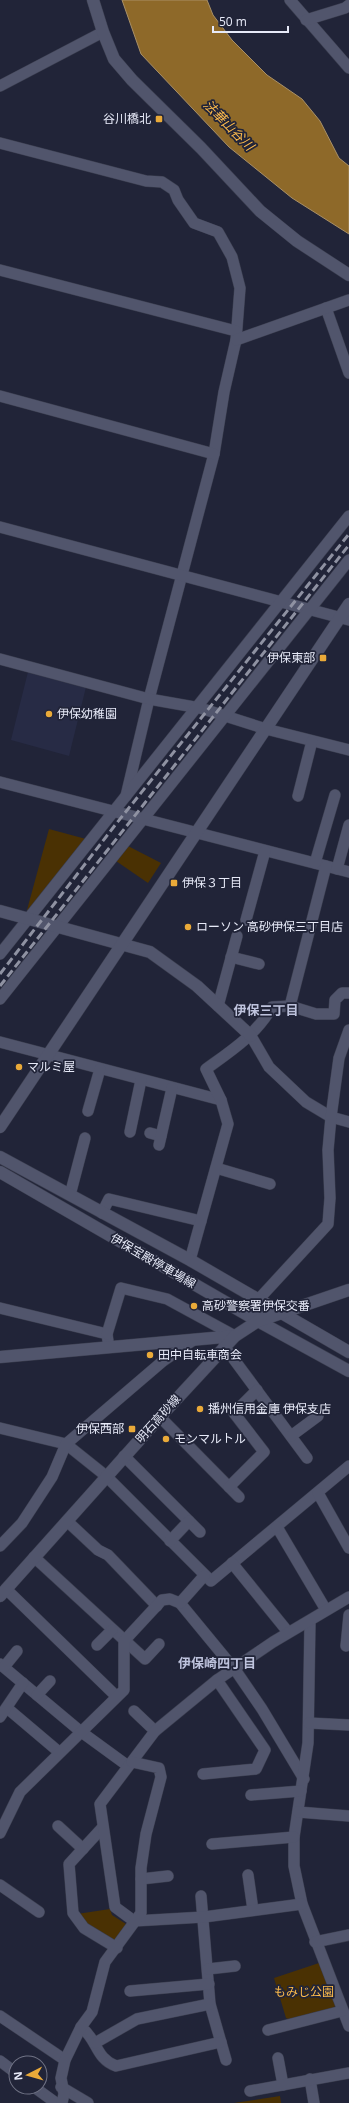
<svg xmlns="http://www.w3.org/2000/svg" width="349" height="2103" viewBox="0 0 349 2103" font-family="'Open Sans','Noto Sans JP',sans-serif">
<rect width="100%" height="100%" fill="#212438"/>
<polygon fill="#272b45" points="28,672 86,687 69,756 11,740"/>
<g fill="#4a3103">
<polygon points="49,829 86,839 31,912 27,910"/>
<polygon points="128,846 161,863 148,883 116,861"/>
<polygon points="110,1909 112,1915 126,1924 120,1942 92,1933 77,1914"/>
<polygon points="319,1963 336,2005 333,2008 291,2020 286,2018 274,1978"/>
<polygon points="280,2096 281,2103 234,2103"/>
</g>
<polygon fill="#8e6929" stroke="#a99067" points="122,0 207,0 213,15 232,40 267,75 302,99 320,121 339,158 349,166 349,234 292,198 229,147 141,54"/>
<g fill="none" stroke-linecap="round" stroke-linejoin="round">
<defs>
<g id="street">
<polyline points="290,0 349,68"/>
<polyline points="306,20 345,8 349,5"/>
<polyline points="0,86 103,32"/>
<polyline points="0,143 146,181 162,182 174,190 178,200 194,223 218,232 232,257 240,288 236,340 224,392 214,454 149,699 126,796"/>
<polyline points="0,270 236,331"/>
<polyline points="326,308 349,373"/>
<polyline points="236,340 349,300"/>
<polyline points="0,396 214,454"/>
<polyline points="0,527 349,620"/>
<polyline points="0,659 149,699 200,708 266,729 349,750"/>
<polyline points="0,782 349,872"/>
<polyline points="298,796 312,741"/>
<polyline points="315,863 335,795"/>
<polyline points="337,869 349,825"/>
<polyline points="246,920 265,851"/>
<polyline points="0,954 349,516"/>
<polyline points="231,957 259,964"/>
<polyline points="0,999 349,560"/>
<polyline points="218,1006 237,936"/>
<polyline points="290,1006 326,866"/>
<polyline points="251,1036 269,1067 306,1102 331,1117 349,1122"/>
<polyline points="0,1042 221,1100"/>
<polyline points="88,1111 100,1069"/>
<polyline points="130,1132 141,1080"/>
<polyline points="150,1133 161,1136"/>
<polyline points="159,1145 172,1088"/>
<polyline points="216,1168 270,1184"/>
<polyline points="70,1195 85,1138"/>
<polyline points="102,1213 109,1199 201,1221"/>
<path d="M190 1260 228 1124 221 1100 206 1069C231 1051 256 1035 272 1007L290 1006 316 1014H334L335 1000 342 993H349"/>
<polyline points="0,1308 107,1334 108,1341"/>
<polyline points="258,1321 257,1301 328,1224 330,1198 328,1150 331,1117 339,1058 349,1030"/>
<polyline points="107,1334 121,1288 167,1299 235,1336"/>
<polyline points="224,1346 307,1458"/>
<polyline points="160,1417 239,1497"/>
<polyline points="0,1428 66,1444 106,1476 211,1581 349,1466"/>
<polyline points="291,1436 318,1416"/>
<polyline points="124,1456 200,1532"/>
<polyline points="229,1487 264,1452 234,1413 257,1390"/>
<polyline points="318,1493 349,1548"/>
<polyline points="67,1521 98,1550 108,1555 157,1606"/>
<polyline points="277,1527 326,1610"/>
<polyline points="170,1541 189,1521"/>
<polyline points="0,1546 22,1523 52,1477 66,1444 163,1361 192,1341"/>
<polyline points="34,1557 145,1659 159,1644"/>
<polyline points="232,1563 288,1632"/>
<polyline points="6,1589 116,1696"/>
<polyline points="180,1603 236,1671 262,1709 304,1779"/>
<polyline points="310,1621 308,1743 294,1837 294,1866 302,1904 349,2026"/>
<polyline points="97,1645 112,1630"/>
<polyline points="346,1646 349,1615"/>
<polyline points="0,1664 80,1731 128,1766"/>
<polyline points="4,1667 17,1651"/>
<polyline points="37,1695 50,1681"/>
<polyline points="7,1708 59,1752"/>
<polyline points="134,1711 155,1731"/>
<polyline points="0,1717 23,1683"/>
<polyline points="309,1723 349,1725"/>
<polyline points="203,1774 256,1769 265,1750 217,1680"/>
<polyline points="251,1795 301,1791"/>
<polyline points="298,1812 349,1816"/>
<polyline points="58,1826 83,1849"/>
<polyline points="103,1827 69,1864 73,1913 84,1928 117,1948"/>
<polyline points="0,1833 20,1792 124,1690 124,1641 162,1600 170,1599 180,1603 204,1576"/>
<polyline points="212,1844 294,1837"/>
<polyline points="248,1875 253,1910"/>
<polyline points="141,1879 168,1876"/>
<polyline points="0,1885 39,1912"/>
<polyline points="201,1896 210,2004 226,2060"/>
<polyline points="302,1904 204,1917 134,1921 115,1907 100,1804 155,1731 217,1680 273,1642 349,1597"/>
<polyline points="315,1942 349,1935"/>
<polyline points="208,1969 235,1966"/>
<polyline points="130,1991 209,1984"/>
<polyline points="0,2016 65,2060"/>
<path d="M81 2027C98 2040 95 2058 116 2066L221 2042"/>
<polyline points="268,2030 342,2011"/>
<polyline points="95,2043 137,2019 210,2004"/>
<polyline points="278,2058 283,2085"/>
<polyline points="0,2061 16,2073"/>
<polyline points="310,2079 314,2103"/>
<polyline points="34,2087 56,2103"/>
<polyline points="61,2087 88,2103"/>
<polyline points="250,2091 349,2073"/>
<polyline points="62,2103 64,2094 61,2078 65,2060 81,2027 92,2012 105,1962 141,1913 141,1868 146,1834 161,1777 159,1768 132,1762"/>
</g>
<g id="secondary">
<polyline points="93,0 103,32 114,59 132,80 201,148 260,211 297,241 349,275"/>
<polyline points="0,911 150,952 197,986 251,1036"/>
<polyline points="0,1127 349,604"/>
<polyline points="0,1157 190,1260 349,1352"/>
<polyline points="0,1172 258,1321 349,1371"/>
<polyline points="0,1357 235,1336"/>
<polyline points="0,1596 160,1417 235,1336 258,1321 349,1290"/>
</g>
</defs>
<use href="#street" stroke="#3b3e4f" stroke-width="12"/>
<use href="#secondary" stroke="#3b3e4f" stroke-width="13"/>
<use href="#street" stroke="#51556c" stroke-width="11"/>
<use href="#secondary" stroke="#51556c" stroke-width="12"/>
<g stroke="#8f92a2" stroke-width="3" stroke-dasharray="8 4" stroke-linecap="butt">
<polyline points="0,974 116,824 349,534"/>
<polyline points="0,986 349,545"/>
</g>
</g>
<g fill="#eaaa39" stroke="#212438" stroke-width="1.5">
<rect x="155" y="115" width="8" height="8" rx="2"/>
<rect x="319" y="654" width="8" height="8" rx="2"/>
<circle cx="49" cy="714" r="4"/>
<rect x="170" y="879" width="8" height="8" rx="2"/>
<circle cx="188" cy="927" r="4"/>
<circle cx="19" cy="1067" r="4"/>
<circle cx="194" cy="1306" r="4"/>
<circle cx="150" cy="1355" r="4"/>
<circle cx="200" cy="1409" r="4"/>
<rect x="128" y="1425" width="8" height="8" rx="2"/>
<circle cx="166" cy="1439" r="4"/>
</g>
<g text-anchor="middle" stroke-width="3.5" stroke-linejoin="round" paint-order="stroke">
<g font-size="12" fill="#e7eaf8" stroke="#212438" text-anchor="start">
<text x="151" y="123" text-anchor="end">谷川橋北</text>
<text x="315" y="662" text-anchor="end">伊保東部</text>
<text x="57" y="718">伊保幼稚園</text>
<text x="182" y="887">伊保３丁目</text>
<text x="196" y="931">ローソン 高砂伊保三丁目店</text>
<text x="27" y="1071">マルミ屋</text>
<text x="202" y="1310">高砂警察署伊保交番</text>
<text x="158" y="1359">田中自転車商会</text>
<text x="208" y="1413">播州信用金庫 伊保支店</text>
<text x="124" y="1433" text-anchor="end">伊保西部</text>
<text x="174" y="1443">モンマルトル</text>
</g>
<g font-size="12" fill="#e7eaf8" stroke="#212438">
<text transform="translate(153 1261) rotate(30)" y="4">伊保宝殿停車場線</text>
<text transform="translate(158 1419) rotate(-48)" y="4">明石高砂線</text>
</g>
<g font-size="12" fill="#febc4b" stroke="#212438">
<text x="304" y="1996">もみじ公園</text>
</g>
<g font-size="13" font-style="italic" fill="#ffbc4c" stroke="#212438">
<text transform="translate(229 125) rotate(45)" y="5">法華山谷川</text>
</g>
<g font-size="13" font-weight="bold" fill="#bec3dd" stroke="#212438">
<text x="266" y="1015">伊保三丁目</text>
<text x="217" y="1668">伊保崎四丁目</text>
</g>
</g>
<g transform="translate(28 2075) rotate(264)"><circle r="19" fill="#212438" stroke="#707385"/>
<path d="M0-3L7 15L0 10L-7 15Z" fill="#eaaa39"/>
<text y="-6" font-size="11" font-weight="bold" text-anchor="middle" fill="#e7eaf8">N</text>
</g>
<path d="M213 26v6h75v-6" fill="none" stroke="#e7eaf8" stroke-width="2"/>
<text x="219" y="26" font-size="12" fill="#e7eaf8" stroke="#212438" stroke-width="3" paint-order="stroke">50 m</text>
</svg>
